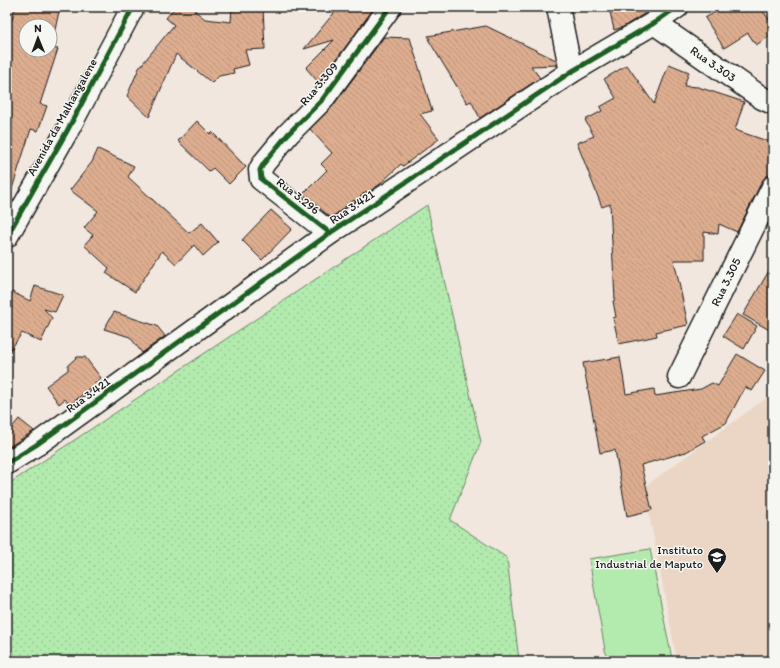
<svg xmlns="http://www.w3.org/2000/svg" width="780" height="668" viewBox="0 0 780 668" font-family="Itim,sans-serif">
<defs>
<pattern id="grass-dots" width="8" height="8" patternUnits="userSpaceOnUse"><rect width="8" height="8" fill="#b3ebae"/><path d="M2 2h.1M6 6h.1" fill="none" stroke="#99c995" stroke-width="1.8" stroke-linecap="round"/></pattern>
<pattern id="building-back-hatch" width="6" height="6" patternUnits="userSpaceOnUse"><rect width="6" height="6" fill="#ddad8f"/><path d="M-1 5l2 2M0 0l6 6M5-1l2 2" fill="none" stroke="#bd947b"/></pattern>
</defs>
<rect width="100%" height="100%" fill="#f1e7de"/>
<filter id="ink" filterUnits="userSpaceOnUse"><feTurbulence type="fractalNoise" baseFrequency=".025" numOctaves="2"/><feDisplacementMap in="SourceGraphic" scale="8" xChannelSelector="R" yChannelSelector="G"/><feConvolveMatrix kernelMatrix="1 2 1 2 8 2 1 2 1" color-interpolation-filters="sRGB"/></filter>
<g filter="url(#ink)">
<polygon fill="#ebd6c6" points="773,393 773,661 677,661 644,487"/>
<polygon fill="url(#grass-dots)" stroke="#688465" points="427,205 481,442 450,520 507,558 519,661 7,661 7,485"/>
<polygon fill="#b3ebae" stroke="#688465" points="650,549 672,659 607,661 589,559"/>
<g fill="url(#building-back-hatch)" stroke="#1c1c1c" fill-rule="evenodd">
<path d="M15 7H60L51 48 58 49 40 104 47 106 38 131 31 129 11 192 7 191V19L12 20ZM26 26H50V50H26Z"/>
<polygon points="175,7 197,7 195,11 205,19 231,22 232,7 263,7 265,49 245,50 249,65 233,69 234,73 219,76 212,83 176,54 149,117 127,96 139,68 174,25 166,18"/>
<polygon points="339,7 375,7 319,83 306,68 334,40 304,49"/>
<polygon points="609,7 655,7 623,27 614,30"/>
<polygon points="724,7 760,7 773,25 773,34 756,45 748,33 724,48 705,18"/>
<polygon points="486,26 556,60 557,65 531,66 540,78 480,118 471,101 467,103 428,39 430,39 428,36"/>
<polygon points="384,37 410,38 432,111 420,114 439,139 403,166 401,164 379,185 367,193 366,191 357,200 355,201 354,200 331,218 303,194 327,170 321,164 332,153 310,129 332,107"/>
<polygon points="669,64 689,72 684,86 698,87 744,102 735,130 773,143 773,175 766,176 762,181 737,232 719,224 718,234 704,232 704,260 674,260 688,325 656,332 657,336 619,344 613,318 616,317 613,301 615,300 610,204 602,207 577,143 594,136 585,120 602,111 600,107 616,98 604,79 627,65 654,104"/>
<polygon points="197,121 210,134 212,132 246,167 229,184 213,168 209,171 178,141"/>
<polygon points="98,149 134,166 128,177 189,233 202,223 218,242 203,256 194,245 176,264 162,251 135,292 106,273 109,268 84,245 93,235 84,228 98,211 70,190 92,162"/>
<polygon points="271,210 292,229 262,260 242,240"/>
<polygon points="773,264 773,332 743,315"/>
<polygon points="35,286 63,295 55,312 44,309 52,318 41,342 22,333 7,355 7,305 12,292 30,301"/>
<polygon points="114,312 157,326 165,336 142,353 130,337 104,329"/>
<polygon points="737,314 757,326 744,349 723,336"/>
<polygon points="737,354 765,371 752,391 745,387 726,423 702,436 705,441 686,452 641,465 652,510 627,516 615,450 600,453 583,363 620,357 626,394 654,389 655,396 701,389 712,383 718,386"/>
<polygon points="77,357 85,357 101,378 70,405 65,399 59,404 46,386 68,370 68,365"/>
<polygon points="19,419 34,431 7,448 7,433"/>
</g>
<g fill="none" stroke-linecap="round" stroke-linejoin="round">
<defs>
<g id="minor">
<polyline points="558,7 571,72"/>
<path id="s1" d="M654 23 762 98 773 103"/>
<polyline points="330,233 261,179 260,170 264,163 288,134 322,100 390,7"/>
<polyline points="7,236 67,131 133,7"/>
<path id="s2" d="M679 377 773 187"/>
<polyline points="7,463 36,445 330,233 571,72 654,23 677,7"/>
</g>
</defs>
<use href="#minor" stroke="#1c1c1c" stroke-width="25"/>
<use href="#minor" stroke="#f6f6f2" stroke-width="22"/>
<defs>
<g id="cycleway">
<polyline points="330,233 261,179 260,170 264,163 288,134 322,100 390,7"/>
<polyline points="7,236 67,131 133,7"/>
<polyline points="7,463 36,445 330,233 571,72 654,23 677,7"/>
</g>
</defs>
<use href="#cycleway" stroke="#f6f6f2" stroke-width="8"/>
<use href="#cycleway" stroke="#1b5e20" stroke-width="5"/>
</g>
</g>
<defs>
<symbol id="school-pin" viewBox="-11 -11 22 30"><path d="M0 17L-7.5 6A9.5 9.5 0 1 1 7.5 6Z" fill="#1c1c1c" stroke="#f6f6f2"/><path d="M0-5L7-2L0 1L-7-2ZM-4 1L0 2.5L4 1V4Q0 6-4 4Z" fill="#fff"/></symbol>
</defs>
<g fill-rule="evenodd">
<use href="#school-pin" x="706" y="546" width="22" height="30"/>
</g>
<g text-anchor="middle" stroke-width="3" stroke-linejoin="round" paint-order="stroke">
<g font-size="12" fill="#1c1c1c" stroke="#f6f6f2">
<text dy="4" stroke="none"><textPath href="#s1" startOffset="72">Rua 3.303</textPath></text>
<text transform="translate(319 84) rotate(-50)" y="4">Rua 3.309</text>
<text transform="translate(62 117) rotate(-61)" y="4">Avenida da Malhangalene</text>
<text transform="translate(298 196) rotate(38)" y="4">Rua 3.296</text>
<text transform="translate(352 207) rotate(-34)" y="4">Rua 3.421</text>
<text dy="4" stroke="none"><textPath href="#s2" startOffset="106">Rua 3.305</textPath></text>
<text transform="translate(88 395) rotate(-36)" y="4">Rua 3.421</text>
</g>
<g font-size="12" fill="#1c1c1c" stroke="#f6f6f2" text-anchor="end">
<text x="703" y="554">Instituto<tspan x="703" dy="14">Industrial de Maputo</tspan></text>
</g>
</g>
<rect width="780" height="668" fill="none" stroke="#f6f6f2" stroke-width="24"/>
<rect x="12" y="12" width="756" height="644" fill="none" stroke="#1c1c1c" stroke-width="1.5" filter="url(#ink)"/>
<g transform="translate(38 38) rotate(359)"><circle r="19" fill="#f6f6f2" stroke="#9f9f9c"/>
<path d="M0-3L7 15L0 10L-7 15Z" fill="#1c1c1c"/>
<text y="-6" font-size="11" font-weight="bold" text-anchor="middle" fill="#1c1c1c">N</text>
</g>
</svg>
